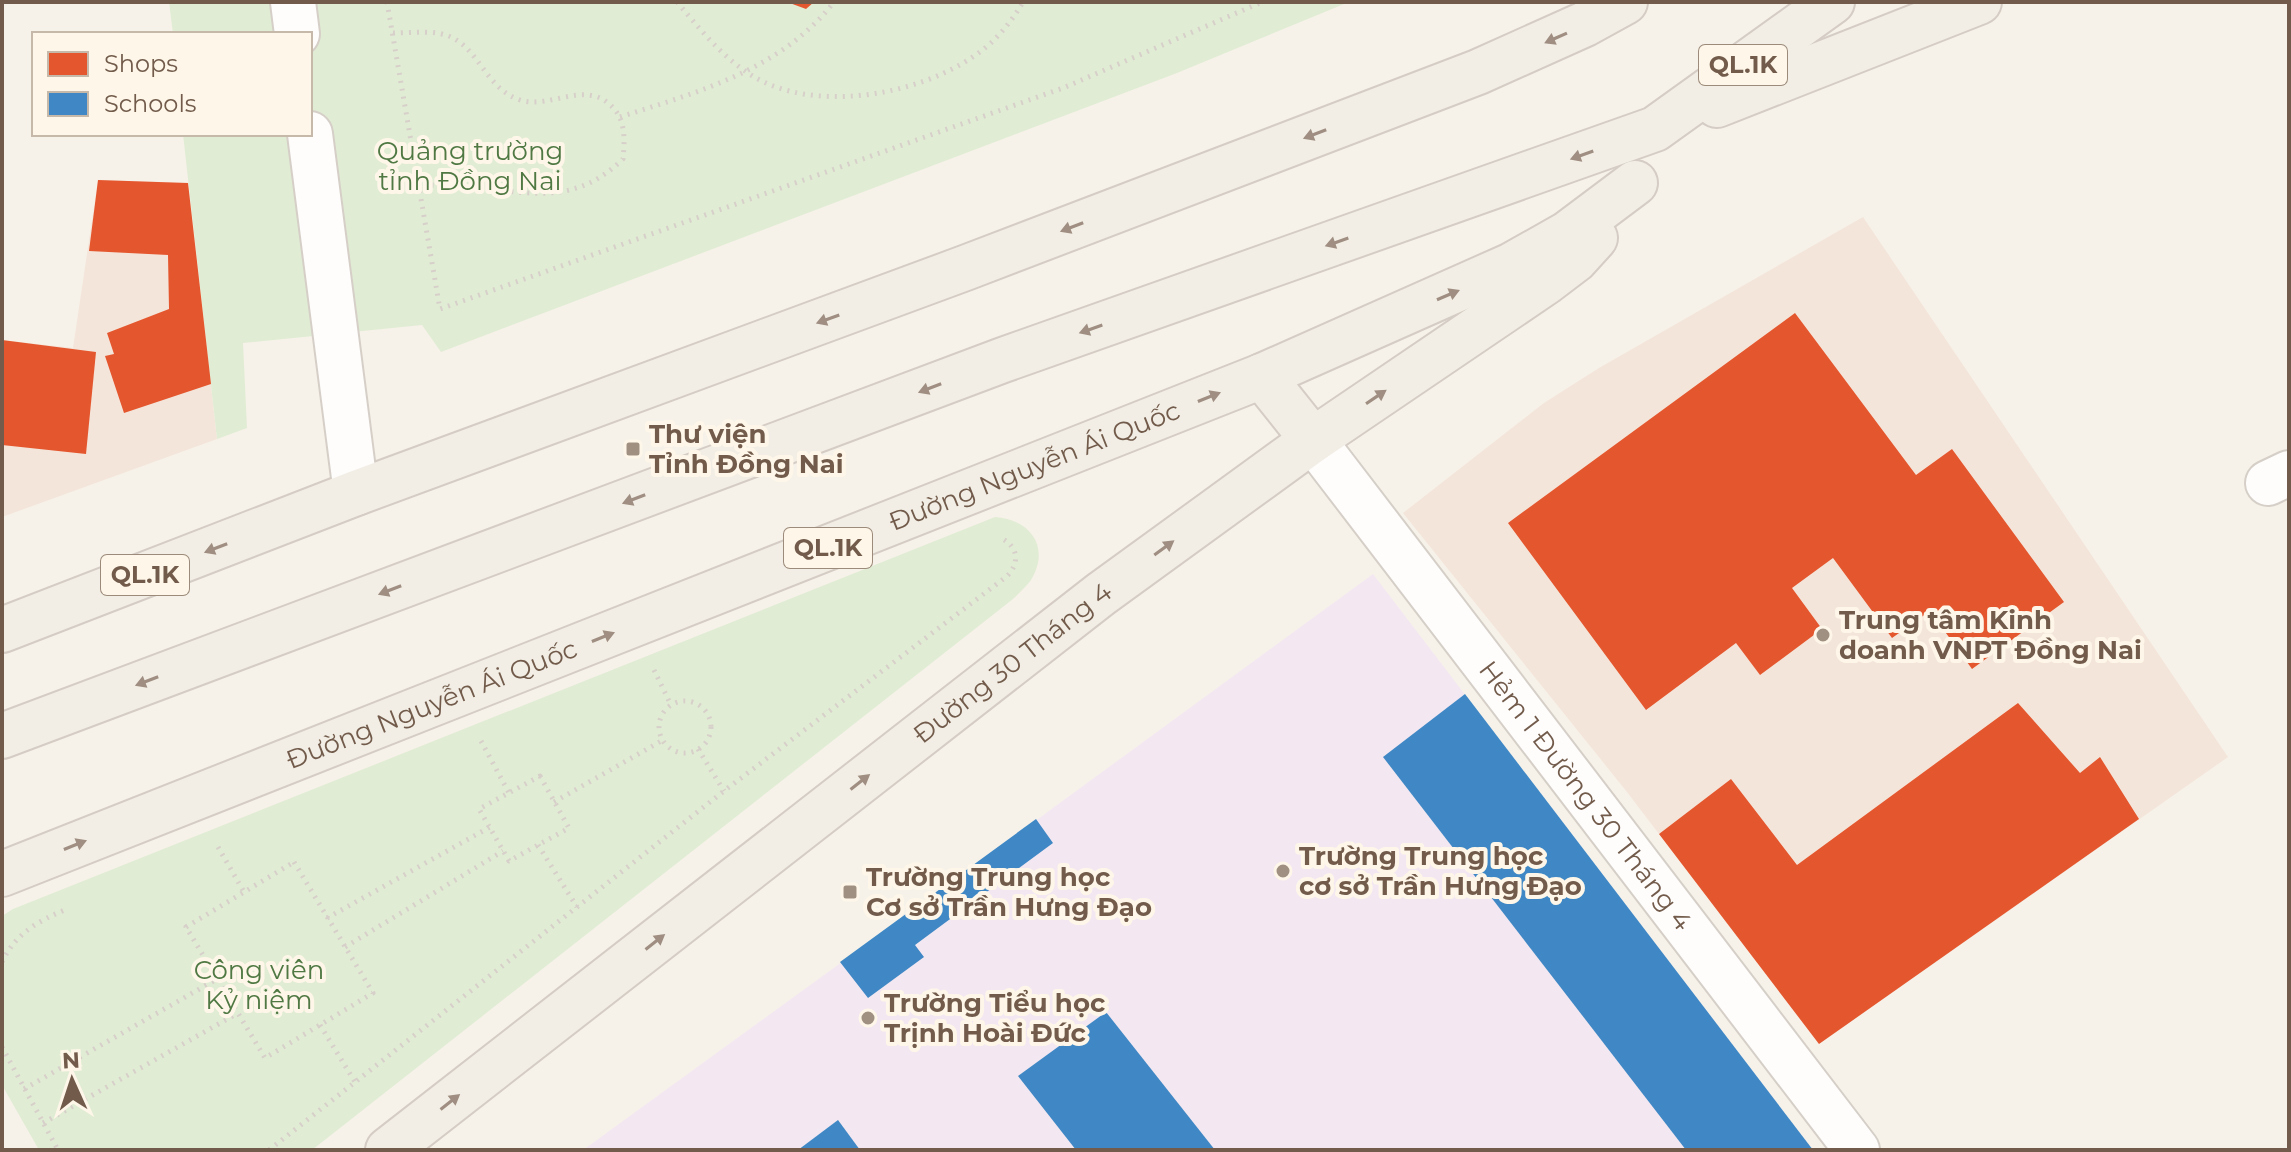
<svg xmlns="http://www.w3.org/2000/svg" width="2291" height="1152" viewBox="0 0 2291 1152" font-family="Montserrat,sans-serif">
<rect width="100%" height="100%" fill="#f6f2e9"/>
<g fill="#f4e5da">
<polygon points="98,180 188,183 217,439 2,517 2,340 73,348"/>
<polygon points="1863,217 2228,757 1819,1044 1627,792 1403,513 1544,403 1599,368"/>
</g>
<polygon fill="#f3e8f1" points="1373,574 1813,1150 583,1150 897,922"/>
<g fill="#e1ecd4">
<polygon points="169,2 1349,2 1177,73 441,352 422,325 243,343 247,428 217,439 183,134 310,134 310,34 173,34"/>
<path d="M995 517C1030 519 1051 547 1031 580 1026 587 1019 593 1013 599L312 1150H39L2 1085V916L13 909Z"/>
</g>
<g fill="#e4572e">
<polygon points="787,2 814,2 806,9"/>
<polygon points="98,180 188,183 211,384 124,413 105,356 114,354 107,333 169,309 168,255 89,251"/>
<polygon points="1795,313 1916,475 1952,449 2064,602 1972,669 1930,611 1892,638 1833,558 1792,588 1822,629 1760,675 1736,643 1646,710 1508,523"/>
<polygon points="2,340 96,352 86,454 2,445"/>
<polygon points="2018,703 2080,773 2100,757 2139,819 1819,1044 1659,834 1731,779 1797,865"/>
</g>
<g fill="#3f88c5">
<polygon points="1465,694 1813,1150 1686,1150 1383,757"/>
<polygon points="1036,819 1053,843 915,945 924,957 868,998 840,962"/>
<polygon points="1106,1012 1215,1150 1076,1150 1018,1076"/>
<polygon points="838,1120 860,1150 798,1150"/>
</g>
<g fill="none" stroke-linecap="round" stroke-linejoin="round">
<defs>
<g id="minor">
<polyline points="293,2 297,34"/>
<polyline points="310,134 356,493"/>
<path id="s1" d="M1313 440 1857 1150"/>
<polyline points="2268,483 2289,473"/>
</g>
<g id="major">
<polyline points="1717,105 1979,2"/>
<polyline points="1262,376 1313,440"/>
<polyline points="2,630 356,493 965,268 1478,72 1585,24 1625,2"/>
<polyline points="2,736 1003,360 1655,129 1832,2"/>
<path id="s2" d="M2 874 1262 376 1512 265 1567 234 1635 183"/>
<path id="s3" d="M388 1150 1101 594 1313 440 1546 282 1575 260 1595 238"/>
</g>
</defs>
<use href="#minor" stroke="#d5cfc8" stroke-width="48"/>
<use href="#major" stroke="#d5cdc5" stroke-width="48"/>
<g stroke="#d7d0ca" stroke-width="5" stroke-dasharray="2 6" stroke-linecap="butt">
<polyline points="387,2 440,309 1063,88 1262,2"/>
<path d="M677 2C706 36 735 74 779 88 844 110 943 88 993 41 1005 29 1015 16 1023 2"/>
<path d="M393 33C412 33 436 29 453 38 480 52 487 89 520 100 549 109 583 82 608 103 626 117 625 138 623 159 578 202 539 195 481 188 460 186 439 186 418 184"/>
<path d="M620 117C698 92 781 70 834 2"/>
<polyline points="654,670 671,705"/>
<circle cx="685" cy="727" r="26"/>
<polyline points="481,741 509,793"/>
<polyline points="698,749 724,791"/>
<polygon points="540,776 569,828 509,861 479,809"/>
<polyline points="554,802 663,740"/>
<polyline points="538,845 577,907"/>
<polyline points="218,847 244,892"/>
<polygon points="294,862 373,993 265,1058 186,927"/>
<polyline points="327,918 490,827"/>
<polyline points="345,947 503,851"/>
<path d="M2 962C16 933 38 921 67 909"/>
<polyline points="320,1025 355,1082"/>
<polyline points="2,1047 58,1150"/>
<polyline points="24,1089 217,979"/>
<polyline points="43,1123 238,1013"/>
<path d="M269 1150 724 791 1006 577C1020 564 1019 547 1001 538"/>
</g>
<use href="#minor" stroke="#fefdfc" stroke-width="44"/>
<use href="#major" stroke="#f2eee5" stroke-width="44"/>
</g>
<defs><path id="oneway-solid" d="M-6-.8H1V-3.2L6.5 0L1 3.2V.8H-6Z" transform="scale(2)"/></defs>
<g fill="#9f8e81">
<use href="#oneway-solid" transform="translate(1556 38) rotate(156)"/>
<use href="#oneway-solid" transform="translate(1315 134) rotate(159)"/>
<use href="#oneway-solid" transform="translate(1582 155) rotate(160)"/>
<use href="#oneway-solid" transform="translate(1072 227) rotate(159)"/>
<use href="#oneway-solid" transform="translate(1337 242) rotate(161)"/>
<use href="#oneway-solid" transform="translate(1448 295) rotate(-23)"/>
<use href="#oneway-solid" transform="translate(828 319) rotate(160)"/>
<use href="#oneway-solid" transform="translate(1091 329) rotate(161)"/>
<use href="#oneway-solid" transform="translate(930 388) rotate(159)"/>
<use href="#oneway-solid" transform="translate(1209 397) rotate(-22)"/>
<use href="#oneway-solid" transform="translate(1376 397) rotate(-34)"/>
<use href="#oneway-solid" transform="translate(634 499) rotate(159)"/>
<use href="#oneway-solid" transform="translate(216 548) rotate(159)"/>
<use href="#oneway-solid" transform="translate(1164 548) rotate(-36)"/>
<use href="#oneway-solid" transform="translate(390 590) rotate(159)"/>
<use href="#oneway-solid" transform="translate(603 637) rotate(-22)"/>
<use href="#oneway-solid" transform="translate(147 681) rotate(159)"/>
<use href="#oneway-solid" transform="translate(860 782) rotate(-38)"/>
<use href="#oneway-solid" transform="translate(75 845) rotate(-22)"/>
<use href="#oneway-solid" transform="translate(655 942) rotate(-38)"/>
<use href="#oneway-solid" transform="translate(450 1102) rotate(-38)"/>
</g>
<g fill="#a09082" stroke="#fef7e9" stroke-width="3">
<rect x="625" y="441" width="16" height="16" rx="4"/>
<circle cx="1823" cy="635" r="8"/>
<circle cx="1283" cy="871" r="8"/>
<rect x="842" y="884" width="16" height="16" rx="4"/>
<circle cx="868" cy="1018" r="8"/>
</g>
<g text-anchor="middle" stroke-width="8" stroke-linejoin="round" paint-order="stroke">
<g fill="#fef7e9" stroke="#9c8a7a" stroke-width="2">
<rect x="1699" y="45" width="88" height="40" rx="6"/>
<rect x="784" y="528" width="88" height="40" rx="6"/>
<rect x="101" y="555" width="88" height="40" rx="6"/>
</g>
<g font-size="24" font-weight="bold" fill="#725b4b">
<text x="1743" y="73">QL.1K</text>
<text x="828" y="556">QL.1K</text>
<text x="145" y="583">QL.1K</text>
</g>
<g font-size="26" fill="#4f7843" stroke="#fef7e9">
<text x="470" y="160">Quảng trường<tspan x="470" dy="30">tỉnh Đồng Nai</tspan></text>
<text x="259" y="979">Công viên<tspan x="259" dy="30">Kỷ niệm</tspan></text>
</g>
<g font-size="26" font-weight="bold" fill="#725b4b" stroke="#fef7e9" text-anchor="start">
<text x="649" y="443">Thư viện<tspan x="649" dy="30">Tỉnh Đồng Nai</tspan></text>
<text x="1839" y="629">Trung tâm Kinh<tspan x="1839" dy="30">doanh VNPT Đồng Nai</tspan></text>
<text x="1299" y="865">Trường Trung học<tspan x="1299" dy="30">cơ sở Trần Hưng Đạo</tspan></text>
<text x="866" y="886">Trường Trung học<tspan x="866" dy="30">Cơ sở Trần Hưng Đạo</tspan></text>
<text x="884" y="1012">Trường Tiểu học<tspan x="884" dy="30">Trịnh Hoài Đức</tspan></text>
</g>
<g font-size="26" fill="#725b4b" stroke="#fef7e9">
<text dy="9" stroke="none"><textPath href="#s2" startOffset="1110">Đường Nguyễn Ái Quốc</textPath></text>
<text dy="9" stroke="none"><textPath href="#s3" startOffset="792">Đường 30 Tháng 4</textPath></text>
<text dy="9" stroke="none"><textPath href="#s2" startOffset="462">Đường Nguyễn Ái Quốc</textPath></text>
<text dy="9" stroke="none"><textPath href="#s1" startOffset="448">Hẻm 1 Đường 30 Tháng 4</textPath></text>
</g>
</g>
<rect width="2291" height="1152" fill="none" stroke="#725b4b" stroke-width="8"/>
<rect x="32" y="32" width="280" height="104" fill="#fef7e9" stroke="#c6b9aa" stroke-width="2"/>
<rect x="48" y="52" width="40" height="24" fill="#e4572e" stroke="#c6b9aa" stroke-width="2"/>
<text x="104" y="72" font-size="24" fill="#725b4b">Shops</text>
<rect x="48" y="92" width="40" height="24" fill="#3f88c5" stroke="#c6b9aa" stroke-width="2"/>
<text x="104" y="112" font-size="24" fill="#725b4b">Schools</text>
<g transform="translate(72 1080) rotate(357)" stroke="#fef7e9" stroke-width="6" paint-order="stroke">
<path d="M0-6L14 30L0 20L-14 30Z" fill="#725b4b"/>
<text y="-12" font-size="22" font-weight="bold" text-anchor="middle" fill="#725b4b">N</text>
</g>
</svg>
